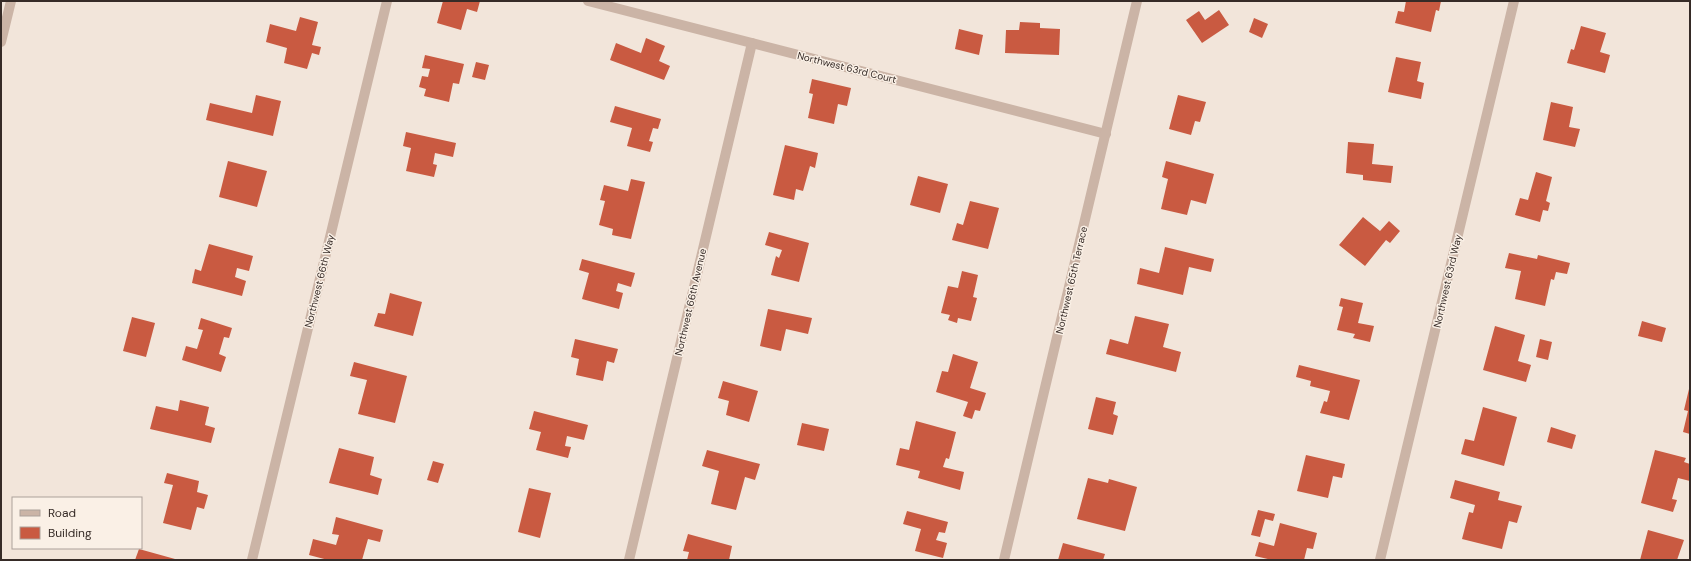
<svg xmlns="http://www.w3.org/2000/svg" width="1691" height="561" viewBox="0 0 1691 561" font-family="'DM Sans',sans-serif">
<rect width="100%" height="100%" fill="#f2e5da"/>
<g fill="#c95a41">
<polygon points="443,1 480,1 477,12 467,9 461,30 437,23"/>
<polygon points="1406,1 1441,1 1439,11 1436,10 1431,32 1395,23 1398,11 1404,12"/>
<polygon points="1219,10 1229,25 1202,43 1186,20 1199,11 1205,20"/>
<polygon points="300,17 318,22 312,45 321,47 319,55 312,53 307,69 284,63 287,48 266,42 270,24 296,31"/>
<polygon points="1254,18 1268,24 1262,38 1249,32"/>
<polygon points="1020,22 1040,23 1040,28 1060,29 1059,55 1005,53 1006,30 1019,30"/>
<polygon points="1581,26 1606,33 1600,52 1610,55 1605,73 1567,63 1571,49 1574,50"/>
<polygon points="959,29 983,35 979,55 955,49"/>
<polygon points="646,38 665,46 659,61 670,66 664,80 610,60 616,43 641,53"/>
<polygon points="425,55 464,64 459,84 453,83 449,102 424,96 426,89 419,87 422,76 428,77 430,69 422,68"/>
<polygon points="1396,57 1421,62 1417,81 1424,83 1421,99 1388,92"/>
<polygon points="476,62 489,65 485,80 472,77"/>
<polygon points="812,79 851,88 847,106 838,104 834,124 808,118 813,94 809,93"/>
<polygon points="256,95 281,101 273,136 206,120 210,103 252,113"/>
<polygon points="1178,95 1206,102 1200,122 1195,121 1191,135 1169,129"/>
<polygon points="1551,102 1573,107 1569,127 1580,129 1575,147 1543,140"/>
<polygon points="615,106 661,119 658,129 653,128 649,141 653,142 650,152 627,146 632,128 610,122"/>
<polygon points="406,132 456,143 453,157 435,153 433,164 437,165 434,177 406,171 411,148 403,146"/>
<polygon points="1348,142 1374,144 1372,164 1393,166 1391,183 1363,180 1363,175 1346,173"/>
<polygon points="785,145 818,153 815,168 810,166 803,191 796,189 794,200 773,195"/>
<polygon points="228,161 267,171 257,207 219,197"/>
<polygon points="1166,161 1214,174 1206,204 1191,200 1187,215 1161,209 1168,179 1162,177"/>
<polygon points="1536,172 1552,177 1546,201 1550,203 1548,211 1543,210 1540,222 1515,215 1520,198 1528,200"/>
<polygon points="918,176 948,184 940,213 910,205"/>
<polygon points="631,179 645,182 631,239 612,235 613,229 599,225 605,201 600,200 604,185 628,191"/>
<polygon points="970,201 999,208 988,249 952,240 957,223 963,225"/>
<polygon points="1363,217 1380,231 1389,221 1400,231 1390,243 1386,240 1365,266 1339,245"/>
<polygon points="769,232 809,243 799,282 771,275 776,256 779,258 782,250 765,245"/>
<polygon points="209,244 253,256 249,271 237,268 235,277 246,281 242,296 192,283 195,269 201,271"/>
<polygon points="1165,247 1214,259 1211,272 1189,267 1183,295 1137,284 1140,268 1159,273"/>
<polygon points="1509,253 1537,259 1538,255 1570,263 1567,274 1556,272 1554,280 1551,279 1545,306 1515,299 1521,271 1505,268"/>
<polygon points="582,259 635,273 631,287 618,283 616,291 623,293 619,309 582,299 589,273 579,270"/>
<polygon points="962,271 978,275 973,297 977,298 971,321 958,318 957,323 948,320 950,315 941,313 948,286 958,288"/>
<polygon points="390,293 422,302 413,336 374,326 378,313 385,314"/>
<polygon points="1341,298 1363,303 1358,323 1374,326 1370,342 1353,338 1355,334 1337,330 1343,307 1339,306"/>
<polygon points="768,309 812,318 808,334 786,329 781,351 760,346"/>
<polygon points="1135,316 1169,324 1163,347 1181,352 1176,372 1106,354 1110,339 1128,344"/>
<polygon points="132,317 155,323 146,357 123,351"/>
<polygon points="201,318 232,328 229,338 224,337 219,354 226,357 221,372 182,360 186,346 197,349 203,330 198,329"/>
<polygon points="1642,321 1666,328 1662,342 1638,336"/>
<polygon points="1495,326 1525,335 1518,361 1531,365 1526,382 1483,370"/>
<polygon points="575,339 618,349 614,363 607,361 603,381 576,375 579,359 571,357"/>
<polygon points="1540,339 1552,342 1548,360 1536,357"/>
<polygon points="953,354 978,362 970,388 986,393 980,411 975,410 972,419 963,416 968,402 936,392 942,371 948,372"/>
<polygon points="354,362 407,376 395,423 358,414 367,380 350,376"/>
<polygon points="1299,365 1360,380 1349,420 1320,413 1324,401 1327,402 1330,391 1310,386 1311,381 1296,377"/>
<polygon points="723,381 758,391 749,422 726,415 729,401 718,398"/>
<polygon points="1689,389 1690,390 1690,434 1683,432 1688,411 1684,410"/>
<polygon points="1096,397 1116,402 1113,414 1118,416 1113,435 1088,429"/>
<polygon points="180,400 209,407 205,425 215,428 211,443 150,429 156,406 178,411"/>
<polygon points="1483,407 1517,417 1504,466 1461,454 1465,439 1474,441"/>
<polygon points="534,411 588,425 584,440 567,436 565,446 571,447 568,458 536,450 541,432 529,429"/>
<polygon points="916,421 956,432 949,459 946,458 943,467 964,472 960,490 918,478 920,471 896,465 900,448 909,450"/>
<polygon points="802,423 829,429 824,451 797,445"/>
<polygon points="1551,427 1576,435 1572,449 1547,442"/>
<polygon points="339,448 374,457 370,475 382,479 378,495 329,483"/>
<polygon points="707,450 760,464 755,480 745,477 736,510 711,504 719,471 702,466"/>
<polygon points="1655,450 1686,458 1684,462 1690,464 1690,481 1678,478 1672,499 1677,500 1673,512 1641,503"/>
<polygon points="1306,455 1345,464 1342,478 1333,476 1328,498 1297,491"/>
<polygon points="433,461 444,464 438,483 427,480"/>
<polygon points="167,473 199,481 197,492 208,495 204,509 197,507 191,530 163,523 173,485 164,483"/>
<polygon points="1088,478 1108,483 1109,479 1137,487 1125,531 1077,519"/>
<polygon points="1455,480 1500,492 1498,500 1522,506 1517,523 1509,521 1502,549 1462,539 1469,512 1473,513 1475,505 1450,498"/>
<polygon points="529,488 551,493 540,538 518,532"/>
<polygon points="1258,510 1275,514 1273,521 1265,519 1260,537 1251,535"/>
<polygon points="907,511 948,522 945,533 939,532 936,540 947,543 943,558 915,551 921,529 903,524"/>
<polygon points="336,517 383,530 380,542 368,539 362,560 328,560 309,555 313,539 336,545 339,535 332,534"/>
<polygon points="1280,523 1317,533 1313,549 1307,548 1304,560 1272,560 1255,556 1259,542 1274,546"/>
<polygon points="1648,530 1684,540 1677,560 1640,560"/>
<polygon points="688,534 732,546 729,560 687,560 689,552 683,551"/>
<polygon points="1063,543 1105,554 1103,560 1058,560"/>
<polygon points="139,549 175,559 175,560 135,560"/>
</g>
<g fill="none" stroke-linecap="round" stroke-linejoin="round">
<g stroke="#cbb4a6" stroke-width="10">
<polyline points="588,1 1106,134"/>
<polyline points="1,42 11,1"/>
<polyline points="252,560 387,1"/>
<polyline points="629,560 752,43"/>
<polyline points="1004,560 1137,1"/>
<polyline points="1380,560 1514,1"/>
</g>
</g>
<g text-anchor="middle" stroke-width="3" stroke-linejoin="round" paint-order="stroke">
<g font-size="10" fill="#362b27" stroke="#faf0e6">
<text transform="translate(847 67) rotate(14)" y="4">Northwest 63rd Court</text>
<text transform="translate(1071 280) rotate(-77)" y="4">Northwest 65th Terrace</text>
<text transform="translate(319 281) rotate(-76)" y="4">Northwest 66th Way</text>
<text transform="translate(1447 281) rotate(-77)" y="4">Northwest 63rd Way</text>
<text transform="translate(690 302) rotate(-77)" y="4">Northwest 66th Avenue</text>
</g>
</g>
<rect width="1691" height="561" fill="none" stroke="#362b27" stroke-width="4"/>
<rect x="12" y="497" width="130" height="52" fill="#faf0e6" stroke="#aca19a"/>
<rect x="20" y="510" width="20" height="6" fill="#cbb4a6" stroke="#aca19a"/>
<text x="48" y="517" font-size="12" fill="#362b27">Road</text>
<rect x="20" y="527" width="20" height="12" fill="#c95a41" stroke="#aca19a"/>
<text x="48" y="537" font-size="12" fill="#362b27">Building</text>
</svg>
